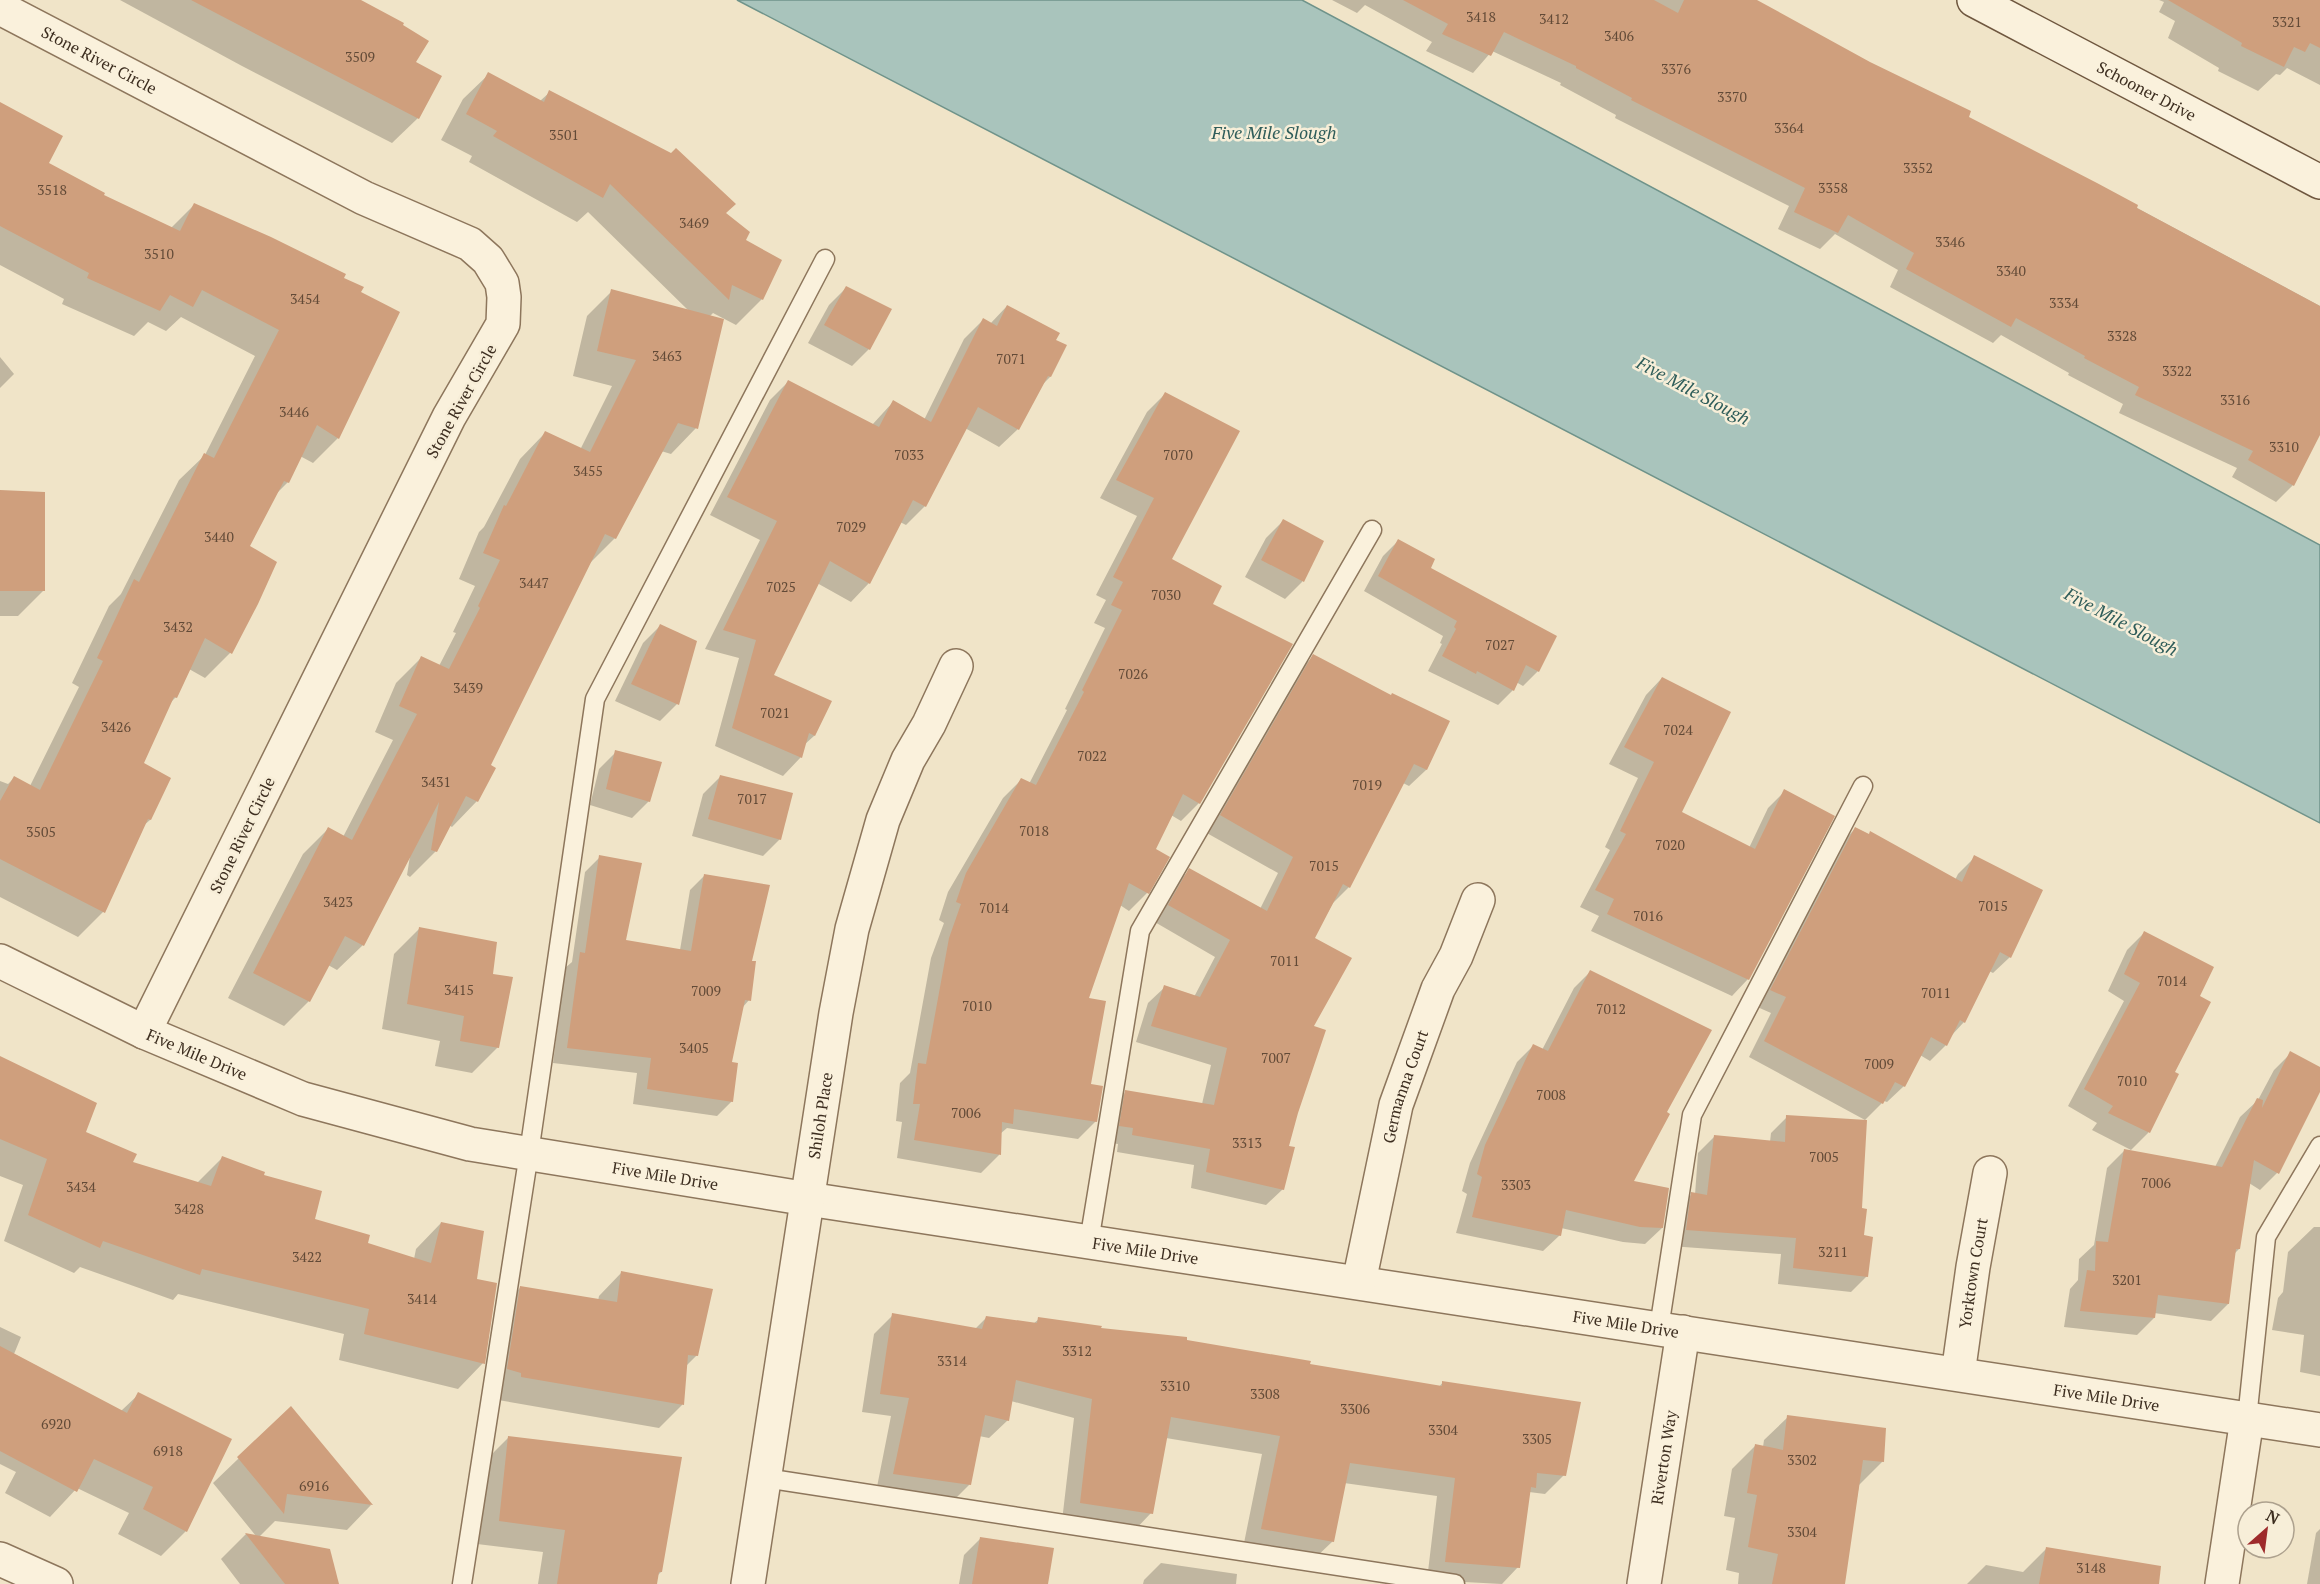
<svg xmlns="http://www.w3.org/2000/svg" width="2320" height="1584" viewBox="0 0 2320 1584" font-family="'PT Serif',serif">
<rect width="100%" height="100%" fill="#f0e4c8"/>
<polygon fill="#a9c4bc" stroke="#6f938a" stroke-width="1.5" points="737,0 1302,0 2320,545 2320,823"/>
<g fill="#0003">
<polygon points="120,0 360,0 414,63 418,118 392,143 242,66"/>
<polygon points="1332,0 1755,0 1967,117 2320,306 2320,432 2293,485 2276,502 2232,477 2237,468 2119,413 2123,404 2068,375 2069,373 2001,335 1993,343 1890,287 1898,270 1835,234 1820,249 1778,229 1789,206 1615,118 1616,115 1560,85 1561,83 1492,51 1473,73 1426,51 1432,42 1365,5 1357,13"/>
<polygon points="2159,0 2320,0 2320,85 2287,68 2280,75 2276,74 2258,91 2218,71 2219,68 2168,38 2175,21 2159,12 2164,2"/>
<polygon points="489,74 540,101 550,92 725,214 744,240 780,261 762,299 736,325 713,313 710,316 696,428 671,454 661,451 615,538 589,564 489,766 477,801 452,827 449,825 436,851 410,877 407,875 410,856 363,945 337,970 328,965 309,1001 284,1026 228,998 303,854 328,829 343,837 393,740 375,732 396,683 421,658 439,666 456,633 453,632 475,586 459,579 479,532 484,527 520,459 545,433 580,450 612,386 573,376 587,316 612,291 689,311 588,212 577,222 469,162 472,156 441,140 463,99"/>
<polygon points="0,105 46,164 102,196 171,228 194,205 341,279 359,293 338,438 313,463 300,456 288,482 275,495 248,547 230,653 205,678 189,669 176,697 168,705 142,764 169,779 150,820 143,826 103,912 78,937 0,897 0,781 8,784 14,778 30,786 79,687 72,683 109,606 121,594 179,480 205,455 255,356 181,317 166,331 148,322 134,336 62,304 64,299 0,265"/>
<polygon points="846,288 869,349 852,366 808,343 829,305"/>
<polygon points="1007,306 1054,341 1050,377 1041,386 1018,429 999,447 965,428 925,506 906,525 900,522 869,583 851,602 817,583 771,676 830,702 814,736 804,745 801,757 783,776 715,746 739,658 705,649 760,540 710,515 770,400 788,382 872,425 893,402 924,420 964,339 983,320 990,324"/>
<polygon points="0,357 14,374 0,388"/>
<polygon points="1165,394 1170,560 1210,605 1199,803 1181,821 1171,815 1154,850 1147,893 1129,911 1120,905 1087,999 1089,1086 1096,1121 1078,1139 1007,1128 1000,1134 999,1155 981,1173 897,1158 902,1122 896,1121 900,1083 910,1073 931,958 944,923 939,920 948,892 1003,798 1021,780 1029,784 1067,710 1065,709 1105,628 1094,623 1106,600 1096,595 1137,516 1100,498 1147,412"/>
<polygon points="0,491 43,591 18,616 0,616"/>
<polygon points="1283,521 1322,541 1302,582 1285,599 1245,577 1266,538"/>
<polygon points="1398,541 1538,671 1523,686 1516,682 1513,690 1498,705 1428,671 1442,644 1440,643 1443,636 1364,591 1383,556"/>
<polygon points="660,626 677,704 660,721 615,701 643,643"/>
<polygon points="1314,656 1391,697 1448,722 1426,770 1409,786 1403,783 1349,887 1333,903 1313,938 1311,1027 1296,1113 1287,1147 1283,1189 1266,1205 1191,1188 1194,1165 1117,1152 1118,1144 1104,1142 1109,1108 1126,1092 1202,1104 1211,1065 1136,1042 1148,1003 1165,987 1194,997 1215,957 1153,921 1173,886 1190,870 1260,909 1278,873 1205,832 1297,672"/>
<polygon points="1662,678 1680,813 1749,848 1768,808 1785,791 1748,979 1732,996 1591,931 1599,916 1580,907 1610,850 1605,847 1638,778 1609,764 1646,695"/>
<polygon points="616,752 649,801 632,818 590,805 599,769"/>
<polygon points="720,777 780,839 763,856 692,836 703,794"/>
<polygon points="1855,829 1955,880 1958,874 1975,857 2010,957 1993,973 1989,971 1964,1022 1951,1036 1946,1045 1930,1061 1920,1055 1904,1086 1887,1102 1884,1101 1865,1120 1749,1057 1771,1013 1755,1006 1839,845"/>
<polygon points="600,857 624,941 680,950 690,890 705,875 750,962 749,1000 742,1008 730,1063 732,1101 717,1116 633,1104 637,1073 553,1063 565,968 572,962 585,872"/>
<polygon points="419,929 492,975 498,1047 472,1073 435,1066 440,1041 382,1029 394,954"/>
<polygon points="2144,933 2198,997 2173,1072 2177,1075 2148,1133 2131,1150 2092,1130 2097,1123 2068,1106 2124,1001 2108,991 2127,950"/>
<polygon points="1590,972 1663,1116 1632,1182 1662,1228 1645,1244 1623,1242 1561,1228 1560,1235 1543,1251 1456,1233 1467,1194 1462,1191 1470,1163 1517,1062 1533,1046 1542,1050 1574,988"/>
<polygon points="2291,1053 2320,1069 2320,1088 2277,1173 2260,1190 2249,1183 2239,1249 2234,1254 2228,1304 2211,1321 2154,1313 2154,1318 2137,1335 2064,1327 2070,1289 2078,1280 2079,1259 2094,1245 2107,1168 2124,1151 2215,1167 2240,1117 2258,1100 2274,1070"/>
<polygon points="0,1062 84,1133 131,1163 197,1183 223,1157 262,1176 314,1220 366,1244 414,1259 416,1249 441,1223 475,1281 483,1363 458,1389 339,1360 344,1334 178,1294 173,1300 80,1267 74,1273 4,1241 23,1185 0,1176"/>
<polygon points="1787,1117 1861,1210 1867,1276 1851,1292 1778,1284 1781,1254 1670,1246 1676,1210 1692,1194 1695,1195 1698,1153 1714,1137 1770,1142 1771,1133"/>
<polygon points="2314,1227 2320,1227 2320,1376 2300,1372 2304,1335 2272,1330 2278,1298 2283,1292 2288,1252"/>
<polygon points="622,1272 697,1355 685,1367 682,1405 659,1428 498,1400 497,1311 520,1288 598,1301 599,1296"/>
<polygon points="893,1315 975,1329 986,1318 1033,1324 1039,1319 1185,1342 1308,1365 1439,1387 1443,1382 1564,1475 1545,1494 1529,1492 1518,1567 1502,1584 1427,1580 1437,1496 1344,1483 1333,1541 1314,1559 1243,1548 1262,1454 1166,1438 1151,1513 1133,1532 1062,1521 1074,1418 1011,1401 1008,1420 989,1438 979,1436 970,1484 951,1503 876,1492 891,1416 862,1412 874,1334"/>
<polygon points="0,1327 21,1337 14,1354 121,1411 139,1394 186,1531 161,1556 118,1534 129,1513 77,1488 50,1517 5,1493 16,1472 0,1464"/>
<polygon points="291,1408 371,1505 347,1530 275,1521 259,1537 338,1584 240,1584 221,1559 246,1534 256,1536 213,1483"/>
<polygon points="1788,1417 1883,1461 1859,1485 1843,1584 1738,1584 1739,1573 1726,1570 1735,1518 1724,1516 1732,1469 1755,1446 1763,1447 1764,1440"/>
<polygon points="508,1438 661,1572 657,1576 656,1584 538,1584 543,1552 477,1544 485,1461"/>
<polygon points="2320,1529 2320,1584 2307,1584 2316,1533"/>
<polygon points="981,1538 1046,1584 959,1584 964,1555"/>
<polygon points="2046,1549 2136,1584 1967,1584 1986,1565 2023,1572"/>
<polygon points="1161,1563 1237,1574 1236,1584 1143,1584 1144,1580"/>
</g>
<g fill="#cf9f7d">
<polygon points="191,0 361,0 404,23 403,25 429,41 416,62 442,76 419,119"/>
<polygon points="1403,0 1654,0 1678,13 1684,0 1757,0 1870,62 1971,111 1969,117 2097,183 2138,205 2137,208 2320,306 2320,435 2294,486 2248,460 2253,451 2135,395 2139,387 2084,358 2085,356 2016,318 2011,327 1906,269 1914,253 1848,215 1838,233 1794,212 1805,188 1631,100 1632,98 1576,68 1576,66 1504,32 1491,56 1442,34 1448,24"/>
<polygon points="2168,0 2320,0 2320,48 2310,43 2305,52 2294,47 2284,67 2241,46 2242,43"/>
<polygon points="488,72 544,102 549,90 671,153 676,148 736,204 726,213 750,232 746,240 782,260 763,300 732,285 729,300 610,184 603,198 493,136 497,131 466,114"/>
<polygon points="0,102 63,136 49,163 105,193 104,195 180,231 194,203 271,237 346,274 344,278 364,287 361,292 400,312 339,439 317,425 289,483 284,481 250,546 277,562 258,604 232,654 205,638 177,698 174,697 144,763 171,778 151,820 148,819 105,913 0,859 0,801 14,776 40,790 103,661 97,658 134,579 139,582 204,453 214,458 279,330 202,290 193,307 170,295 160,311 87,278 89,273 0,226"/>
<polygon points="846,286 892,309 870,350 824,325"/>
<polygon points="611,289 724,319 698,429 678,423 616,539 605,534 491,765 496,768 478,802 466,796 437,852 431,850 439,802 364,946 345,936 310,1002 253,973 328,827 352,840 417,714 399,706 421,656 449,669 480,608 478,606 500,560 483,553 504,505 506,506 545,431 590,452 636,360 597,351"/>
<polygon points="1007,305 1060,333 1056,340 1067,345 1051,377 1048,376 1019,430 978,407 926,507 913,500 870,584 830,561 774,675 832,701 815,736 809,733 802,758 732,728 756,640 723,630 777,521 727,497 788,380 879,427 893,400 931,422 983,318 997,326"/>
<polygon points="1165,392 1240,431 1172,559 1222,586 1213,604 1293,644 1200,804 1183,794 1156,849 1170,857 1149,894 1129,883 1089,998 1106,1001 1091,1084 1103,1086 1097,1122 1014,1109 1013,1124 1002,1122 1001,1155 914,1140 920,1104 913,1104 918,1063 926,1064 949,938 961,904 956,902 966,873 1021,778 1036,785 1084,692 1082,690 1122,610 1111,605 1123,582 1113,577 1154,498 1116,480"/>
<polygon points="0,490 45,492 45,591 0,591"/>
<polygon points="1283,519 1324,541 1304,582 1261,560"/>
<polygon points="1398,539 1435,559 1431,568 1557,636 1539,672 1526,665 1514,691 1477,671 1476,674 1442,656 1456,629 1454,627 1457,621 1378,576"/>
<polygon points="660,624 697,641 679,705 631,684"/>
<polygon points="1313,654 1391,695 1392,693 1450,721 1427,770 1414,764 1350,888 1343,884 1315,938 1352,958 1314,1026 1326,1030 1298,1113 1289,1146 1295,1147 1284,1190 1206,1172 1210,1149 1132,1135 1133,1128 1119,1126 1125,1090 1214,1105 1227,1048 1151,1026 1164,985 1200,997 1230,940 1168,905 1189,868 1267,911 1293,857 1220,815"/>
<polygon points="1662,677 1731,712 1682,812 1755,849 1784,789 1835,816 1749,980 1607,914 1614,899 1595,890 1626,834 1620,831 1654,762 1624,747"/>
<polygon points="615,750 662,762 650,802 606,789"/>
<polygon points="720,775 793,793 781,840 708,819"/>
<polygon points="1855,827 1869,834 1870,831 1962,882 1974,855 2043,890 2011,958 2000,952 1965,1023 1960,1020 1947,1046 1931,1037 1905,1087 1895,1082 1883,1104 1764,1041 1786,997 1770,990"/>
<polygon points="599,855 642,863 626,940 691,951 704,874 770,885 752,961 756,961 751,1001 745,1000 732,1062 738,1063 733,1102 647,1089 651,1058 567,1048 580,952 585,953"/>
<polygon points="419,927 497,942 493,974 513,977 499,1048 460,1041 464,1016 407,1004"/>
<polygon points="2144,931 2214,967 2200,996 2211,1002 2175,1072 2179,1074 2150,1133 2108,1113 2113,1106 2084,1089 2140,983 2124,974"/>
<polygon points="1590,970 1712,1030 1667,1112 1670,1114 1634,1181 1669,1188 1663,1228 1640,1227 1566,1210 1561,1236 1472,1217 1482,1177 1477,1174 1485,1145 1533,1044 1548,1051"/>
<polygon points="2290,1051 2320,1067 2320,1092 2279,1174 2254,1160 2240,1249 2236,1249 2229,1304 2158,1295 2155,1318 2080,1311 2087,1270 2095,1271 2096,1241 2108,1242 2124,1149 2222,1167 2257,1098 2263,1100 2262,1108"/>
<polygon points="0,1056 97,1103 86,1132 137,1154 133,1162 211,1186 222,1156 265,1172 264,1175 322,1191 315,1219 370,1235 368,1243 431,1263 441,1222 484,1231 477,1279 497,1283 485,1364 364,1334 369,1309 202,1269 200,1275 103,1241 100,1248 28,1215 47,1159 0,1139"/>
<polygon points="1786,1115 1867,1120 1862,1208 1867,1209 1864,1235 1873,1237 1868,1277 1793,1268 1796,1238 1686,1230 1691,1192 1707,1195 1714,1135 1785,1142"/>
<polygon points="621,1271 713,1289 698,1356 688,1355 684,1405 521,1377 521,1373 507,1369 520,1286 617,1302"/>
<polygon points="892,1313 982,1329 986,1316 1037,1323 1038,1317 1102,1326 1101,1328 1187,1337 1187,1340 1311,1361 1310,1364 1442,1386 1442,1381 1581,1402 1566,1476 1537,1473 1536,1488 1531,1487 1520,1568 1445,1562 1455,1478 1350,1463 1334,1542 1261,1529 1280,1436 1171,1417 1153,1514 1080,1503 1092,1399 1016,1380 1009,1421 985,1415 971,1485 893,1474 909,1398 880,1394"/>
<polygon points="0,1346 127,1413 138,1392 232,1439 187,1532 143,1509 153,1487 94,1459 77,1492 0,1451"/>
<polygon points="291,1406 373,1505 287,1494 284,1514 237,1457"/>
<polygon points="1787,1415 1886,1428 1884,1462 1863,1460 1845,1584 1772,1584 1778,1554 1748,1547 1757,1495 1747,1493 1755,1444 1783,1450"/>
<polygon points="508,1436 682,1457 662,1572 659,1572 657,1584 557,1584 565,1530 499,1521"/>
<polygon points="245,1533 330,1549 339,1584 285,1584"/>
<polygon points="980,1537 1054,1548 1048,1584 972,1584"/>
<polygon points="2046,1547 2161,1566 2159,1584 2039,1584"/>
</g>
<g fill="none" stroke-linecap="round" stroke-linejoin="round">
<defs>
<g id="lane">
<polyline points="1089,1242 1140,931 1372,530"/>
<polyline points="1659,1328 1692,1115 1863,786"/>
<polyline points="2247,1419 2266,1237 2320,1146"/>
<polyline points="765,1478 1455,1584"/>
<polyline points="462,1584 529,1153 595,699 825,259"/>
</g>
<g id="street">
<path id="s1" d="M0 8 364 198 470 244 488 260 502 283 504 297 503 324 449 417 144 1032"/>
<path id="s2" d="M0 961 144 1032 303 1099 470 1144 808 1199 2320 1430"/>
<path id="s3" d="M1359 1282 1396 1105 1438 989 1456 956 1478 900"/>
<path id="s4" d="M1958 1374 1973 1267 1990 1173"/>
<polyline points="0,1559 56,1584"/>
<path id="s5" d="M748 1584 836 1013 852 929 883 820 908 760 929 724 956 666"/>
<path id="s6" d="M1644 1584 1683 1332"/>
<polyline points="2222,1584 2247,1419"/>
</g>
<g id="secondary">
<path id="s7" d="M1974 0 2320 182"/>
</g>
</defs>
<use href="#lane" stroke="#8d765c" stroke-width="21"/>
<use href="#street" stroke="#8d765c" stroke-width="36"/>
<use href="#secondary" stroke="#6f573f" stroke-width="36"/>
<use href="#lane" stroke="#faf1dc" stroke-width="18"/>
<use href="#street" stroke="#faf1dc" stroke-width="33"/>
<use href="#secondary" stroke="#faf1dc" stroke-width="33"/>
</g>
<g text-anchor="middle" stroke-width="5" stroke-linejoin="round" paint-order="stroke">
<g font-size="14" fill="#624a37">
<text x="1481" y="22">3418</text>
<text x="1554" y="24">3412</text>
<text x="2287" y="27">3321</text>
<text x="1619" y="41">3406</text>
<text x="360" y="62">3509</text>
<text x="1676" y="74">3376</text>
<text x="1732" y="102">3370</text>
<text x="1789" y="133">3364</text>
<text x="564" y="140">3501</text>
<text x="1918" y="173">3352</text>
<text x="1833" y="193">3358</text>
<text x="52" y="195">3518</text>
<text x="694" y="228">3469</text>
<text x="1950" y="247">3346</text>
<text x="159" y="259">3510</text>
<text x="2011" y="276">3340</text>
<text x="305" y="304">3454</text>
<text x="2064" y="308">3334</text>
<text x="2122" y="341">3328</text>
<text x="667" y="361">3463</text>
<text x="1011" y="364">7071</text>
<text x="2177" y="376">3322</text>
<text x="2235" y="405">3316</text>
<text x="294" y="417">3446</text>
<text x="2284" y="452">3310</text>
<text x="909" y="460">7033</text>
<text x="1178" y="460">7070</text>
<text x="588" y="476">3455</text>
<text x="851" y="532">7029</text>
<text x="219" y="542">3440</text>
<text x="534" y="588">3447</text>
<text x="781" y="592">7025</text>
<text x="1166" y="600">7030</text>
<text x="178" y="632">3432</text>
<text x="1500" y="650">7027</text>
<text x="1133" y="679">7026</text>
<text x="468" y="693">3439</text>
<text x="775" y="718">7021</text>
<text x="116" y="732">3426</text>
<text x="1678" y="735">7024</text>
<text x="1092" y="761">7022</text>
<text x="436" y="787">3431</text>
<text x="1367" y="790">7019</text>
<text x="752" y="804">7017</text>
<text x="1034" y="836">7018</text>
<text x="41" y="837">3505</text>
<text x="1670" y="850">7020</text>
<text x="1324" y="871">7015</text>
<text x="338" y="907">3423</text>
<text x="1993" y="911">7015</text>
<text x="994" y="913">7014</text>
<text x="1648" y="921">7016</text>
<text x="1285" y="966">7011</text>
<text x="2172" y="986">7014</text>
<text x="459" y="995">3415</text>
<text x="706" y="996">7009</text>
<text x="1936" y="998">7011</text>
<text x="977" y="1011">7010</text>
<text x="1611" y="1014">7012</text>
<text x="694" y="1053">3405</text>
<text x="1276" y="1063">7007</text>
<text x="1879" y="1069">7009</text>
<text x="2132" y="1086">7010</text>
<text x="1551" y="1100">7008</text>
<text x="966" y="1118">7006</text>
<text x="1247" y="1148">3313</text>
<text x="1824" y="1162">7005</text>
<text x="2156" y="1188">7006</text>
<text x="1516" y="1190">3303</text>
<text x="81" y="1192">3434</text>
<text x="189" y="1214">3428</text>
<text x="1833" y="1257">3211</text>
<text x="307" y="1262">3422</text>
<text x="2127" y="1285">3201</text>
<text x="422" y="1304">3414</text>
<text x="1077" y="1356">3312</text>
<text x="952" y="1366">3314</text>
<text x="1175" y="1391">3310</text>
<text x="1265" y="1399">3308</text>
<text x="1355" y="1414">3306</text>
<text x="56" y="1429">6920</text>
<text x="1443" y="1435">3304</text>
<text x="1537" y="1444">3305</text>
<text x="168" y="1456">6918</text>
<text x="1802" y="1465">3302</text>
<text x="314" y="1491">6916</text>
<text x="1802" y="1537">3304</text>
<text x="2091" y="1573">3148</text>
</g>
<g font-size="16" fill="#3d2e20" stroke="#f7eed8">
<text dy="6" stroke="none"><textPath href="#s1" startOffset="112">Stone River Circle</textPath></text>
<text dy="6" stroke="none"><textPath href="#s7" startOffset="195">Schooner Drive</textPath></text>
<text transform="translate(461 401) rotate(-61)" y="6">Stone River Circle</text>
<text transform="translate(242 835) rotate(-64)" y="6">Stone River Circle</text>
<text dy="6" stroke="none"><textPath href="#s2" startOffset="218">Five Mile Drive</textPath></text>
<text dy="6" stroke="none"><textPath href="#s3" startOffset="201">Germanna Court</textPath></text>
<text dy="6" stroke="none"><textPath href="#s5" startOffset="474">Shiloh Place</textPath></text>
<text dy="6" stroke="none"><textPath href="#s2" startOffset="704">Five Mile Drive</textPath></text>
<text dy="6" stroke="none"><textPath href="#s2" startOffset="1190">Five Mile Drive</textPath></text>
<text dy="6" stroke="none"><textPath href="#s4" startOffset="102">Yorktown Court</textPath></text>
<text dy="6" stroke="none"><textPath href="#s2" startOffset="1676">Five Mile Drive</textPath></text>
<text dy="6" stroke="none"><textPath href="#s2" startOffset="2162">Five Mile Drive</textPath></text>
<text dy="6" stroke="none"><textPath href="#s6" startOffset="128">Riverton Way</textPath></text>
</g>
<g font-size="18" font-style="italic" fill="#2f5d5a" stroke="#f7eed8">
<text x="1274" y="139">Five Mile Slough</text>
<text transform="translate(1693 391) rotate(28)" y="6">Five Mile Slough</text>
<text transform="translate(2121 622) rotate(28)" y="6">Five Mile Slough</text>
</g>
</g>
<g transform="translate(2266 1530) rotate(28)"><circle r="28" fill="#f7eed8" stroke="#ada18e" stroke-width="1.5"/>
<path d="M0-4.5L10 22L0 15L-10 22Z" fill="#9e2a2b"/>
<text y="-9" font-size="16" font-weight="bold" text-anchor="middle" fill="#3d2e20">N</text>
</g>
</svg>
